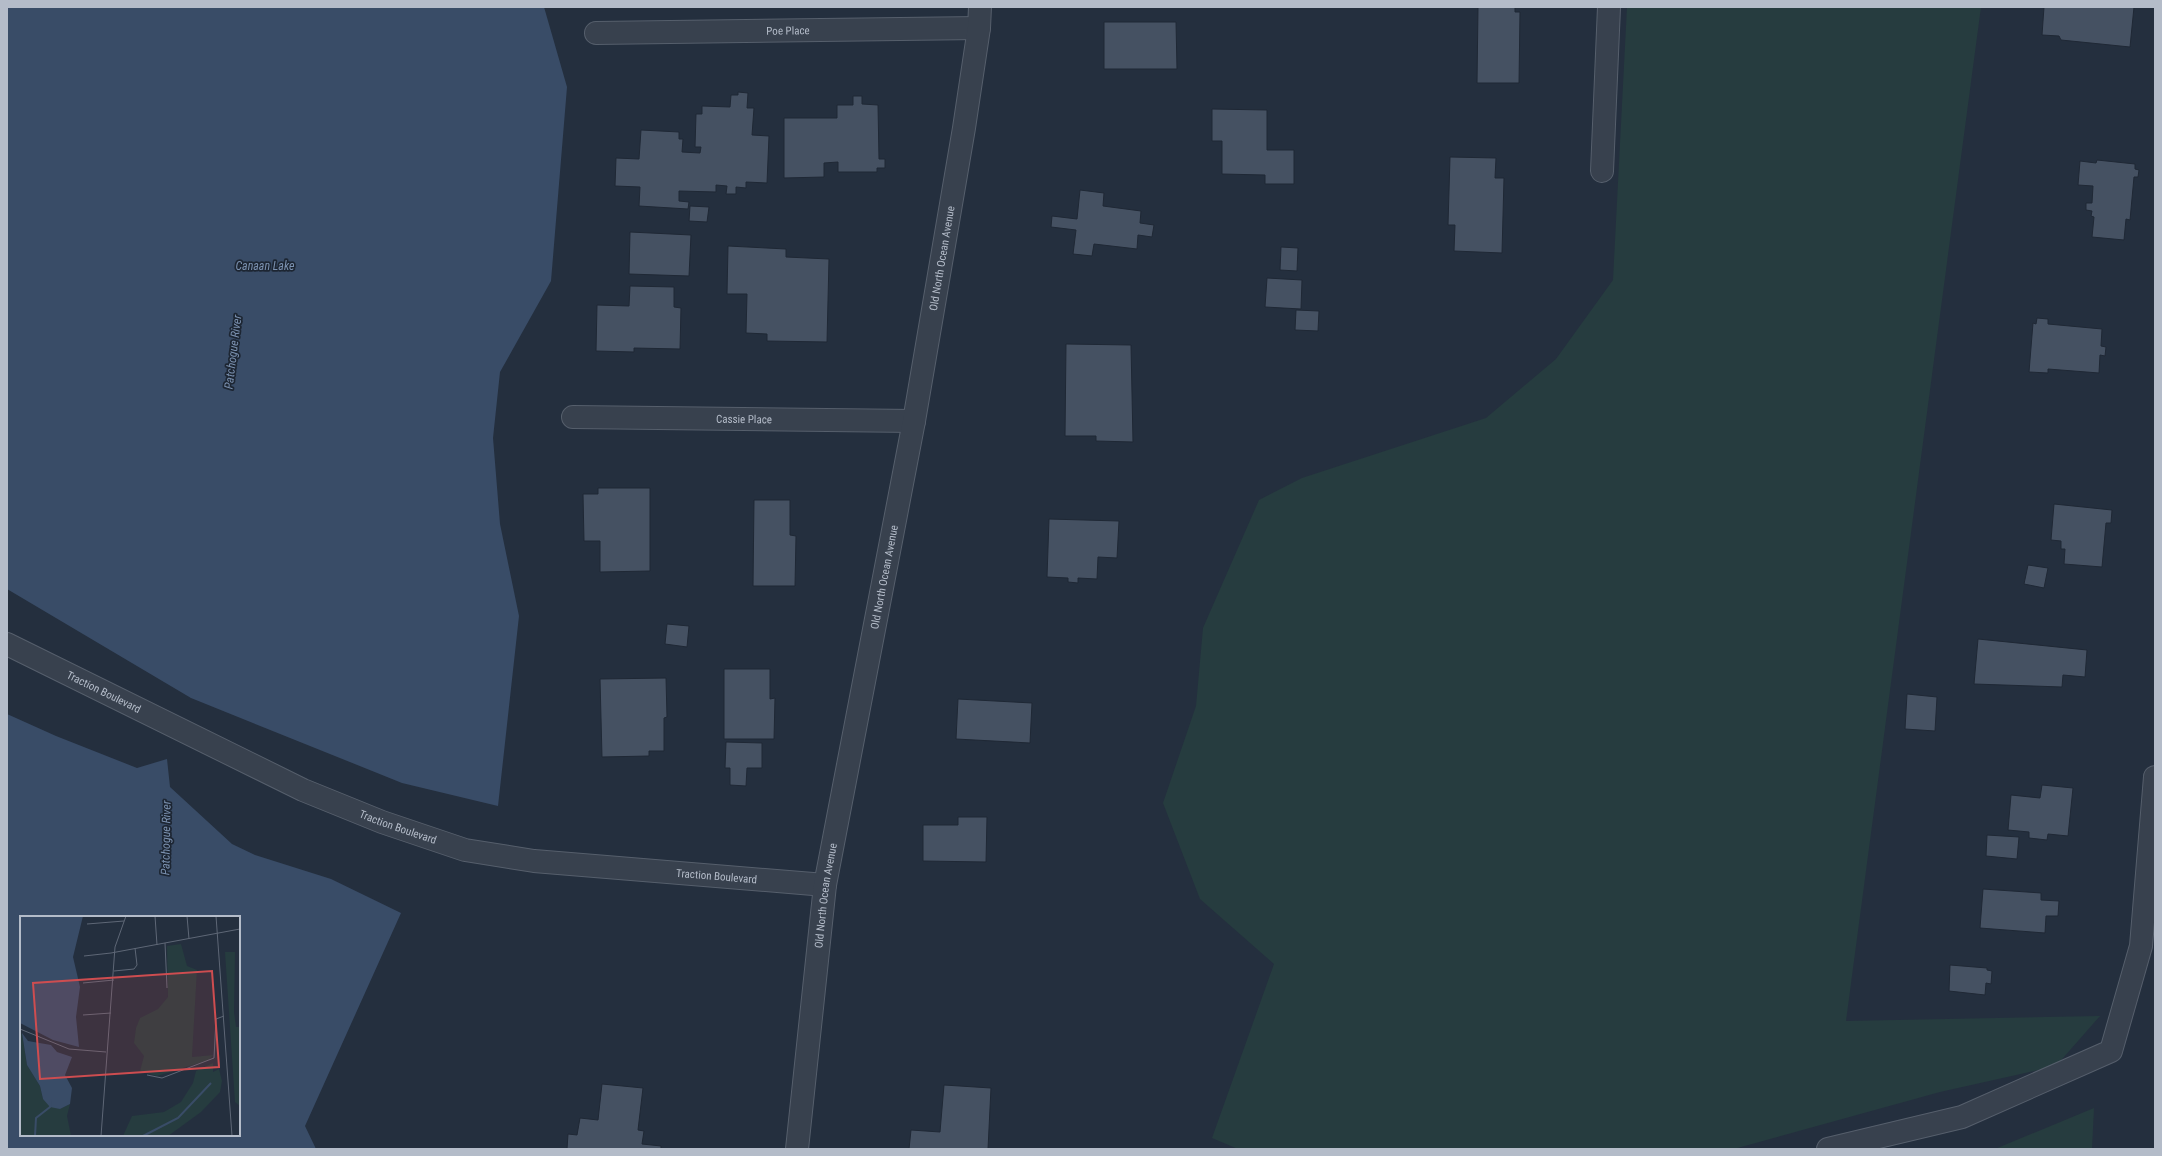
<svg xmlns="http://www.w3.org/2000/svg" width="2162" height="1156" viewBox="0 0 2162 1156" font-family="'Roboto Condensed',sans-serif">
<rect width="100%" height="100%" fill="#242f3e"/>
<g fill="#263c3f">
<polygon points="1627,7 1981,7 1846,1021 2100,1016 2056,1066 1940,1092 1734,1149 1238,1149 1212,1138 1274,964 1200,899 1163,803 1196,706 1203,628 1259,500 1302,478 1486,418 1556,359 1613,280"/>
<polygon points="2094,1108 2092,1149 1995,1149"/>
</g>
<g fill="#394c67" fill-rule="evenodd">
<polygon points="7,7 544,7 567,87 551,281 500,372 493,438 500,524 519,616 498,806 402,783 191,698 7,589"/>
<path d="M7 714 56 736 137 768 167 759 170 787 232 844 255 855 331 879 401 913 305 1126 316 1149H7ZM21 917H239V1135H21Z"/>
</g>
<g fill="#455162" stroke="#1f2835">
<polygon points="1478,7 1515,7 1515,12 1520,12 1519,83 1477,83"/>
<polygon points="2044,7 2134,7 2130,47 2061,40 2059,36 2042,35"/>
<polygon points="1104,22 1176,22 1177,69 1104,69"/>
<polygon points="738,92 748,93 747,108 754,108 752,135 769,136 767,183 746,182 746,188 736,187 736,194 726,194 727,186 716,185 716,192 679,191 679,201 689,202 688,209 639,206 640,187 615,186 616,158 639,159 641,130 679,132 679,139 683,139 682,152 700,153 701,147 695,147 696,114 702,114 702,106 730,107 731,95 738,95"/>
<polygon points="853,96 862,96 862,104 878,105 879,159 885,159 885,168 877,168 877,172 838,172 838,162 824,163 824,177 784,178 784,118 837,118 837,105 853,105"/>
<polygon points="1212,109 1267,110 1267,150 1294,150 1294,184 1265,184 1265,175 1222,174 1222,141 1212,141"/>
<polygon points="1450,157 1496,158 1495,178 1504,178 1502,253 1454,251 1455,225 1448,225"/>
<polygon points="2097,160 2135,164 2135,169 2139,170 2138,177 2134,177 2130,220 2126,219 2124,240 2092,237 2094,217 2091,216 2092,211 2086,210 2086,203 2092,203 2093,186 2078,185 2080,161 2096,163"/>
<polygon points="1080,190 1104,193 1103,206 1141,211 1140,223 1154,225 1152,237 1138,235 1137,249 1094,244 1092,256 1073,254 1076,230 1051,227 1052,216 1077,219"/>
<polygon points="690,206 709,207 707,222 689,221"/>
<polygon points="630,232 691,235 689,276 629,274"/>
<polygon points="728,246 786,249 786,257 829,259 827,342 767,341 767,334 746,333 747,294 727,294"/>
<polygon points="1281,247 1298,248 1297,271 1280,270"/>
<polygon points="1267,278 1302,280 1301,309 1265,307"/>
<polygon points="630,286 674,287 674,307 681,308 680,349 634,348 634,352 596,351 597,305 629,306"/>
<polygon points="1296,310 1319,311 1318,331 1295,330"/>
<polygon points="2037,318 2048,319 2048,324 2102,329 2101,346 2106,347 2105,356 2100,355 2099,373 2048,369 2048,373 2029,372 2033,323 2036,324"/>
<polygon points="1066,344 1131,345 1133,442 1096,441 1096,436 1065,436"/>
<polygon points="598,488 650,488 650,571 600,572 600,541 584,541 583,494 598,494"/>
<polygon points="754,500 790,500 790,535 796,536 795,586 753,586"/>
<polygon points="2054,504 2112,510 2111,523 2106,523 2102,567 2064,564 2065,549 2061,549 2061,541 2051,540"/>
<polygon points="1049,519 1119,521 1117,558 1098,557 1097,579 1078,578 1078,583 1068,582 1068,578 1047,577"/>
<polygon points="2028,565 2048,568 2044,588 2024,584"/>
<polygon points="667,624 689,626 687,647 665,644"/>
<polygon points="1978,639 2087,650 2085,677 2063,675 2062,687 1974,684"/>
<polygon points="724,669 770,669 770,699 775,698 774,739 724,739"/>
<polygon points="666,678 667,717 664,718 664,751 649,751 649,756 602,757 600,679"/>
<polygon points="1907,694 1937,697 1935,731 1905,729"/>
<polygon points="958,699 1032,703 1030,743 956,739"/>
<polygon points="726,742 762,743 762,768 747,768 746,786 730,785 730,768 725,768"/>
<polygon points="2042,785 2073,788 2068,836 2048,834 2047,840 2029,838 2029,832 2008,830 2011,795 2040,798"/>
<polygon points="958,817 987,817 986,862 923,861 923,825 958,825"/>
<polygon points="1987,835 2019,837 2017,859 1986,856"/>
<polygon points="1983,889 2041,893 2041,900 2059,901 2058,916 2046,916 2045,933 1980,928"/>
<polygon points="1950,965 1987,968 1987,970 1992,971 1991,984 1986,983 1985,995 1949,991"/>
<polygon points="602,1084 643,1088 638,1130 644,1131 642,1144 661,1146 661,1149 567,1149 568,1134 577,1135 580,1118 598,1120"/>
<polygon points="944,1085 991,1088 988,1149 909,1149 911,1130 940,1132"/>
</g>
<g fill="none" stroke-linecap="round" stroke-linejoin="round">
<defs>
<g id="minor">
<path id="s1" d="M596 33 979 28"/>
<polyline points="1602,171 1609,7"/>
<path id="s2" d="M573 417 914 421"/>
<path id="s3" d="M7 644 303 790 382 822 465 850 534 861 825 885"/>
<path id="s4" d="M797 1149 825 885 914 421 964 128 979 28 980 7"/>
<polyline points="1828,1149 1962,1117 2111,1051 2141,946 2155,777"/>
</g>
</defs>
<use href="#minor" stroke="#565f6c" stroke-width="24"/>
<use href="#minor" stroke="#38414e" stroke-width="22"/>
</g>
<g text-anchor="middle" stroke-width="3.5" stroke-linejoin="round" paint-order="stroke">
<g font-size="11" fill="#b4bcc9" stroke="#1d2633">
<text dy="4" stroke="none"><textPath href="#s1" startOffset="192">Poe Place</textPath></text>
<text dy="4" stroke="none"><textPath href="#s4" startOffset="903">Old North Ocean Avenue</textPath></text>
<text dy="4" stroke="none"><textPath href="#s2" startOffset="171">Cassie Place</textPath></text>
<text dy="4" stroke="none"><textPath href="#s4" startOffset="579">Old North Ocean Avenue</textPath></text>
<text dy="4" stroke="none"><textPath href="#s3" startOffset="108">Traction Boulevard</textPath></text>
<text dy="4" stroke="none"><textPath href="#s3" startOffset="432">Traction Boulevard</textPath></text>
<text dy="4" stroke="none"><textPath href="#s3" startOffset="756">Traction Boulevard</textPath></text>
<text dy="4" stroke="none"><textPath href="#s4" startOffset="255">Old North Ocean Avenue</textPath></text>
</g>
<g font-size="12" font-style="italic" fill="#7c92b1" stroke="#1d2633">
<text x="265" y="270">Canaan Lake</text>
<text transform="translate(233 352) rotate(-83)" y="4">Patchogue River</text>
<text transform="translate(166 838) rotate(-89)" y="4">Patchogue River</text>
</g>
</g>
<g transform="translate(20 916)">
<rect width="220" height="220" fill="#242f3e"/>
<path d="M161 28 167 50 177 54 172 141 193 139 189 144 137 160 120 155 124 140 114 127 116 112 120 102 138 93 148 81 147 30ZM205 36H215L214 96 216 111H220V190L215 186ZM2 117 7 149 20 170 23 183 40 193 50 188 47 200 51 220H0V121ZM193 147V156L199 153 202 165 200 176 181 196 148 220H103L112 200 144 196 161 186 173 167 176 155Z" fill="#263c3f"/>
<path d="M0 0H63L53 41 60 71 56 101 59 131 33 124 0 107ZM2 117 8 125 31 129 37 136 52 141 45 159 52 172 50 188 40 193 30 191 23 183 20 170 7 149Z" fill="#394c67"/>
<path fill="none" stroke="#394c67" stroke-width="2" d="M15 220 16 202 30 191 31 183M123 220 158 202 191 167"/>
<path fill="none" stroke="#5e6776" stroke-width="1" d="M135 0 137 29M167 0 169 23M196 0 212 220M67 8 104 5M145 27 147 72M64 40 91 37 220 13M94 55 114 53 117 49 115 32M63 67 94 64M63 99 91 97M0 113 49 133 86 136M127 159 142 162 194 142 196 103 204 100M81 220 95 31 106 0"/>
<path fill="#ce4d50" fill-opacity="0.15" stroke="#ce4d50" stroke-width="2" d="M192 55 199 151 20 163 13 67Z"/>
<rect width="220" height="220" fill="none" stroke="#b4bcc9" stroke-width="2"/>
</g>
<rect width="2162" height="1156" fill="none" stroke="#b4bcc9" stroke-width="16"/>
</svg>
